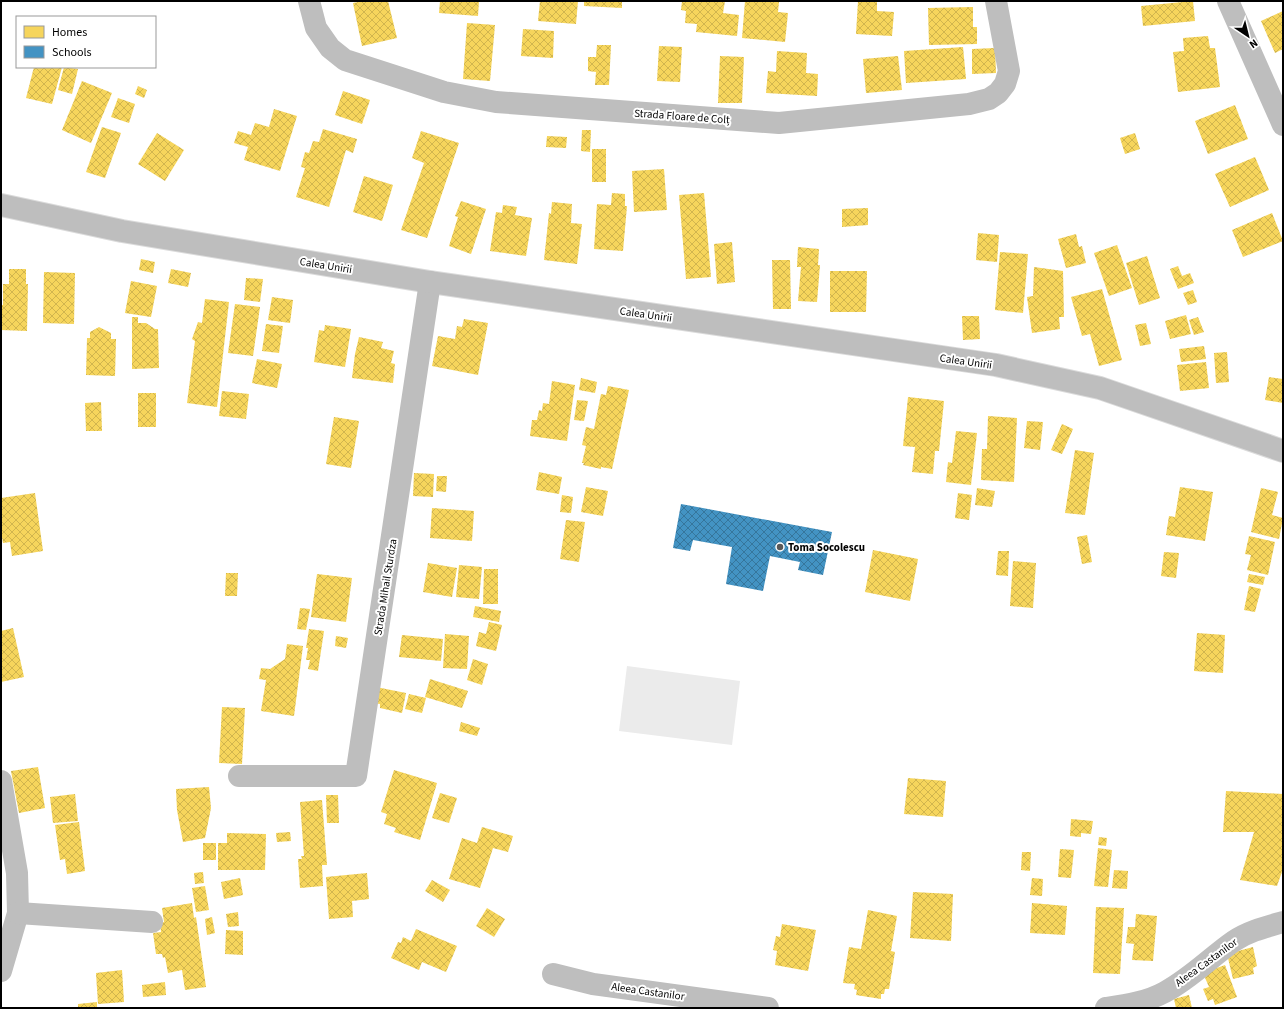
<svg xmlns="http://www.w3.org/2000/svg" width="1284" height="1009" viewBox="0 0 1284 1009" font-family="'Source Sans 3',sans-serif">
<defs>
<pattern id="homes-cross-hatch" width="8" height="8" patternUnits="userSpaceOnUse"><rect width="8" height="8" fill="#f6d55c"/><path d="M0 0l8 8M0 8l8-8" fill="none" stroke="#d1b54e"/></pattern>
<pattern id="schools-cross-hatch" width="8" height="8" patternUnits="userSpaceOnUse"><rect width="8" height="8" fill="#4393c3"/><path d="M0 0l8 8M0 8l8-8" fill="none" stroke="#36769c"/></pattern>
</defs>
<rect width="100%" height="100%" fill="#fff"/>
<polygon fill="#ebebeb" points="627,666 740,681 732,745 619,731"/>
<g fill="url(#homes-cross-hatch)">
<polygon points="363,1 388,1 397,38 362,46 353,3"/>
<polygon points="440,1 479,1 478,16 439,13"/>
<polygon points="540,1 578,1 576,24 538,21"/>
<polygon points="584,1 622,1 622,8 584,6"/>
<polygon points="682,1 725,1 723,13 739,15 737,36 696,32 697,24 685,23 686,11 681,10"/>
<polygon points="745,1 779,2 778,12 788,13 785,42 742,38"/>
<polygon points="858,1 877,1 877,11 894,12 892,36 856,34"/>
<polygon points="1193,1 1195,21 1143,26 1141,6"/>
<polygon points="973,7 973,27 977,27 977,44 929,45 928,8"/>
<polygon points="1283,11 1283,49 1275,53 1261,21"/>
<polygon points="467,23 495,25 490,81 463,79"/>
<polygon points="523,29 554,31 553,58 521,56"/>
<polygon points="1208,36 1210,48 1215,48 1220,87 1178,92 1173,52 1184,51 1183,38"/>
<polygon points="597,45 611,45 609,85 595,85 596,72 588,71 588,57 596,57"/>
<polygon points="659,46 682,47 680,82 657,81"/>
<polygon points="963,47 966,79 906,83 904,51"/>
<polygon points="995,48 996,73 972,74 972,49"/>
<polygon points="777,51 807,53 806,73 818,74 817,96 766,93 768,71 776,72"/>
<polygon points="720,56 744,57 742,103 718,103"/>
<polygon points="898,56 902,90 866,93 863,59"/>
<polygon points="34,67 62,67 52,104 26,98"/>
<polygon points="64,67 78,69 72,94 58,90"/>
<polygon points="82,81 112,93 91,143 62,130"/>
<polygon points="138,86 147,90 144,98 135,94"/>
<polygon points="343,91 370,100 362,124 335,115"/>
<polygon points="118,98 135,104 129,123 111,117"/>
<polygon points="1235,105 1248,139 1208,154 1195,121"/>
<polygon points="274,109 297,116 280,171 244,160 248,147 234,143 238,131 251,135 255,123 269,127"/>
<polygon points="102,127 121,133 105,178 86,172"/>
<polygon points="323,129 357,139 353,153 346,150 329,207 296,197 305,168 301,167 305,152 309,153 313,141 319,142"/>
<polygon points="582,130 591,130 590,152 581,151"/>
<polygon points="421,131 459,143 427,238 401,230 424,163 412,158"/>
<polygon points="157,133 184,150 165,181 138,164"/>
<polygon points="1135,133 1140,149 1125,154 1120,138"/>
<polygon points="547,136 567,137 566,148 546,147"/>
<rect x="592" y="149" width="14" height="33"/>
<polygon points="1255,157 1269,190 1230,207 1215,174"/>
<polygon points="664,169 667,210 634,212 632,171"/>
<polygon points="364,176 393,185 382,221 353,212"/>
<polygon points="612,193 625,194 625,206 627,206 623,251 594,249 597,204 611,205"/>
<polygon points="704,193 711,277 686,279 679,195"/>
<polygon points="461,201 486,209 471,254 449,246 458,217 455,216"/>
<polygon points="552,202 572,204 571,223 582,224 577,264 544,260 549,213 551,214"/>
<polygon points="503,205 517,207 515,215 532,218 526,256 490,251 496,212 502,213"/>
<polygon points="868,208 868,225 842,227 842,209"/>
<polygon points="1272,213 1283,241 1243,257 1232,230"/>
<polygon points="978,233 999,235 997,262 976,260"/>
<polygon points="1076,234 1079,247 1082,246 1086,263 1066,268 1058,239"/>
<polygon points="732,242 735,282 717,284 714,244"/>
<polygon points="1117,245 1132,288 1109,296 1094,253"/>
<polygon points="798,247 819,249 818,265 820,265 817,302 798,301 801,267 797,267"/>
<polygon points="1000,252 1028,254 1023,313 995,310"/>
<polygon points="1147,256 1160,298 1139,305 1126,263"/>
<polygon points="141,259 155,262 153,273 139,270"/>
<polygon points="772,260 790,260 791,309 773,309"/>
<polygon points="1178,266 1182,276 1190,273 1194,283 1178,289 1170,269"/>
<polygon points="1034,267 1063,271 1064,317 1059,317 1060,329 1032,333 1027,297 1033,296"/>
<polygon points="9,269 26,269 26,284 28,284 27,331 1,330 1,305 3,305 3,284 9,284"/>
<polygon points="171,269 191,273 188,287 168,283"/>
<polygon points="830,271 867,271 866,312 830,312"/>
<polygon points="44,272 75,273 74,324 43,323"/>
<polygon points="246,278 263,279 260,302 244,300"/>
<polygon points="131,281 157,286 151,317 125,313"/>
<polygon points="1102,289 1122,360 1099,366 1090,334 1082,336 1071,297"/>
<polygon points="1193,290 1197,302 1188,305 1183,293"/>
<polygon points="272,297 293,300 290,323 268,320"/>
<polygon points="205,299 229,302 217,407 187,403 195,341 192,339 198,322 202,323"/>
<polygon points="235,304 260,307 253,356 228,353"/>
<polygon points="1186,315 1191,334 1170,339 1165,321"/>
<polygon points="962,316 979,316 980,339 963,340"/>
<polygon points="132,317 138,317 138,323 146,323 155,329 158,329 159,368 132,369"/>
<polygon points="1198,317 1204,332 1194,335 1189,320"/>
<polygon points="464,319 488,323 478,375 432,366 438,336 455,339 457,326 462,327"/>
<polygon points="1146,323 1151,344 1140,346 1135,325"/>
<polygon points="266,324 283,326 279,353 262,351"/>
<polygon points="325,325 351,329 345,367 314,362 319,330 324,331"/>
<polygon points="99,327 111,333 111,339 116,339 115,376 86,375 87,338 90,338 90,332"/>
<polygon points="359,337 383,342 381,348 394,351 391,363 395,364 393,383 352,378 355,354"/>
<polygon points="1204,346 1206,359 1181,362 1179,349"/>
<polygon points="1227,352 1229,382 1216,383 1214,353"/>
<polygon points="257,359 282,364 277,388 252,383"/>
<polygon points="1206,362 1209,388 1180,391 1177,365"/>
<polygon points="1269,377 1283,379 1283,403 1265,400"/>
<polygon points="581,378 597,382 595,393 579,390"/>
<polygon points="552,381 575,385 567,441 530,436 532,420 537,420 539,410 542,411 543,403 549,404"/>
<polygon points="608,386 629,390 612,469 601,467 601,469 583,465 584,463 582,463 586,446 582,445 586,427 594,429 601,394 606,395"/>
<polygon points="222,391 249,394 246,419 219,416"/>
<rect x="138" y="393" width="18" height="34"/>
<polygon points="908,397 944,401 939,451 935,451 933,474 912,472 915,447 903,446"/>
<polygon points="577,400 588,401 584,421 574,420"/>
<polygon points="101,402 102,431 86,431 85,403"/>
<polygon points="988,416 1017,418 1014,482 981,480 982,449 987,449"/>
<polygon points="334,417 359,421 351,468 326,464"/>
<polygon points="1027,421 1043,422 1040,450 1024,448"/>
<polygon points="1062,424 1073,429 1062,454 1051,450"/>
<polygon points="956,431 977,433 971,485 946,482 948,462 952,463"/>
<polygon points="1075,450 1094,453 1085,515 1065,513"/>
<polygon points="539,472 562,477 559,494 536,490"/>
<polygon points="414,473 434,474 433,497 413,496"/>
<polygon points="437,476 447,476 446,492 436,491"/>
<polygon points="586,487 608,491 603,516 581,512"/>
<polygon points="1180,487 1213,492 1205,541 1166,535 1169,516 1175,517"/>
<polygon points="977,488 995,491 992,507 975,505"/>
<polygon points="1261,488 1278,492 1272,515 1283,518 1279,539 1251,532"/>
<polygon points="35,493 43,551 12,556 10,542 3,543 1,532 1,498"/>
<polygon points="958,493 972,495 969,520 955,518"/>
<polygon points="562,495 573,497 571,513 560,512"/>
<polygon points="432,508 474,511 472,541 430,538"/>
<polygon points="566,520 585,522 579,562 560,559"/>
<polygon points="1087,535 1092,562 1082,564 1077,537"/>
<polygon points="1249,536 1275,542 1268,575 1247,570 1251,555 1245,554"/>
<polygon points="873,550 918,559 910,601 865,592"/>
<polygon points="998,551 1009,551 1008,576 996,575"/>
<polygon points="1164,552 1179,553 1176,578 1161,576"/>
<polygon points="1013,561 1036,563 1033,608 1010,606"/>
<polygon points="428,563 457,568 452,597 423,592"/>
<polygon points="459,565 482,567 479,599 456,597"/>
<polygon points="484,569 498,569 498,604 483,604"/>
<polygon points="226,573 238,573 237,596 225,596"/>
<polygon points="317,574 352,578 346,622 311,617"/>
<polygon points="1249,574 1265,577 1263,585 1247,582"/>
<polygon points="1249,586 1261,589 1255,612 1244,610"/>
<polygon points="475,606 501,611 499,622 473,617"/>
<polygon points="300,608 310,609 306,630 297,629"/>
<polygon points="489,622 502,625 496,651 476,646 479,632 486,634"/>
<polygon points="13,628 24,677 1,682 1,631"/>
<polygon points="309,629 324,631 318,671 308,669 310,660 306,660 308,648 306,648"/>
<polygon points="1197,633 1225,635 1223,673 1194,671"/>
<polygon points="445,634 469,636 467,669 443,668"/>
<polygon points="402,635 443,639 441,661 399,657"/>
<polygon points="336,636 348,638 346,648 335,646"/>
<polygon points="287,644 303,646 294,716 261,711 266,680 259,679 261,668 270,669 285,659"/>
<polygon points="473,659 488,664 482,685 467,680"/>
<polygon points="430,679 468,691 462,708 425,697"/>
<polygon points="376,687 406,693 402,713 380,708 380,704 372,703"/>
<polygon points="409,694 426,698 422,713 405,709"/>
<polygon points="222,707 245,708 242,764 219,763"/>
<polygon points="461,722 480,728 477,736 459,731"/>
<polygon points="38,767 45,808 19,813 11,771"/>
<polygon points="394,770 437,783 420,840 394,832 396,828 384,824 387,814 381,812"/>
<polygon points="908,778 946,781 943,817 904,814"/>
<polygon points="209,787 211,808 205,838 183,842 177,810 176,789"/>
<polygon points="1226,791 1283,794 1283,869 1277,886 1240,880 1254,832 1223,832"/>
<polygon points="440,793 457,798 449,823 432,818"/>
<polygon points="75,794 78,821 53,823 50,797"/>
<polygon points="326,795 338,795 339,823 327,823"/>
<polygon points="322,800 327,865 322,865 323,886 300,888 298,859 302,859 301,856 304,856 300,802"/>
<polygon points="1071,819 1093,821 1091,834 1081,833 1081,837 1070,836"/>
<polygon points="79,822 85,871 67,874 65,859 60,860 55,825"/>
<polygon points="482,827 513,836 508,852 493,848 480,888 449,879 462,838 477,843"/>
<polygon points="290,832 291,841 277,842 276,833"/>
<polygon points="227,833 266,834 265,870 218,870 218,843 227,843"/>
<polygon points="1099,837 1107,838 1106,846 1098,845"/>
<rect x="203" y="843" width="13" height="17"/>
<polygon points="1098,848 1112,850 1108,887 1094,886"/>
<polygon points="1060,849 1074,850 1071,878 1058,877"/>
<polygon points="1022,852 1031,852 1030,871 1021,870"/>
<polygon points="1114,870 1128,871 1127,889 1112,888"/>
<polygon points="203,872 204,883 195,884 194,873"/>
<polygon points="367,873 369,899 352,901 353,917 329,919 326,877"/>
<polygon points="240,878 243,895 224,899 221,882"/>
<polygon points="1032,878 1043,879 1042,896 1030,895"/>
<polygon points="432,880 450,890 443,902 425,891"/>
<polygon points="205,886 209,910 196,912 192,888"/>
<polygon points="913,892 953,894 951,941 910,938"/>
<polygon points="192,903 194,918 196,917 206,987 185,990 182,970 168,973 165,957 163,958 162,954 156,954 153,933 161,932 160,923 164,922 162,908"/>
<polygon points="1032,903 1067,906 1065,935 1030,933"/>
<polygon points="1096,907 1124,908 1120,974 1093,973"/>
<polygon points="487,908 505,919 494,937 476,926"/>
<polygon points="868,910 897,916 891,951 895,952 889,989 885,989 884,994 881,994 881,999 856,995 857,990 854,989 855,984 843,983 849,947 861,949"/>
<polygon points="238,912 239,926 228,927 226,914"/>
<polygon points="1136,914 1157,916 1153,961 1132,960 1134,944 1126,943 1128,927 1135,927"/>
<polygon points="212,917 215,933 207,935 205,919"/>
<polygon points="782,924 816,930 808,971 775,965 777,951 773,950 776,936 780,937"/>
<polygon points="416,929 457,946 446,972 422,962 419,970 391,958 398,942 401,943 403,937 411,941"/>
<polygon points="226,930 243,931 243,955 225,954"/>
<polygon points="1253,947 1257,966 1253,968 1254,974 1233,979 1227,954"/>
<polygon points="1225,965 1237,997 1215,1005 1213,999 1208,1001 1203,989 1209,987 1203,973"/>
<polygon points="122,970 124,1002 98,1004 96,973"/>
<polygon points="165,982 166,995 143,997 142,985"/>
<polygon points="1189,995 1192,1008 1176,1008 1174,999"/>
<polygon points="97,1002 97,1008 78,1008 78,1004"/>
</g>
<polygon fill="url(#schools-cross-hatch)" points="681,504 832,532 823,575 798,570 800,562 770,556 763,591 726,584 732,547 693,540 690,551 673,548"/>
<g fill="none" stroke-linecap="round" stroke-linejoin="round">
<defs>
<polyline id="major" points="1,205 122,231 430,282 996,365 1100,388 1283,451"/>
</defs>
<use href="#major" stroke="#dbdbdb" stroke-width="24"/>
<g stroke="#bebebe" stroke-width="22">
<polyline points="309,1 316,28 330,48 345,60 444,92 496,102 779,123 969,104 989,99 998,93 1005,84 1009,71 996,1"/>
<polyline points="1228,1 1283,125"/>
<polyline points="239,776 356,776 430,282"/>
<polyline points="1,781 17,873 18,913 1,971"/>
<polyline points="18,913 152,922"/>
<polyline points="553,974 593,984 768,1008"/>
<path d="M1106 1008C1126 1005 1147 1002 1165 992 1191 978 1211 957 1234 941 1249 931 1266 927 1283 922"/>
</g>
<use href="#major" stroke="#bebebe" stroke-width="22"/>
</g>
<circle fill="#595959" stroke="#fff" stroke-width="1.5" cx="780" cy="547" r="4"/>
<g text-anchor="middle" stroke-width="4" stroke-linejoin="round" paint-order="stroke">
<g font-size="11" fill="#000" stroke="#fff">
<text transform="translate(682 116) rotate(4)" y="4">Strada Floare de Colț</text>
<text transform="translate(326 265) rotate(9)" y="4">Calea Unirii</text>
<text transform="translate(646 314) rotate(8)" y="4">Calea Unirii</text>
<text transform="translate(966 361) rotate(8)" y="4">Calea Unirii</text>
<text transform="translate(385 587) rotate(-81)" y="4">Strada Mihail Sturdza</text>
<text transform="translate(1206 962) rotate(-36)" y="4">Aleea Castanilor</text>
<text transform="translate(648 991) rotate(8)" y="4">Aleea Castanilor</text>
</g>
<g font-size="11" font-weight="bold" fill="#000" stroke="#fff" text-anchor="start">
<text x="788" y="551">Toma Socolescu</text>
</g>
</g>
<rect width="1284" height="1009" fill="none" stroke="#000000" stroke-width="4"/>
<rect x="16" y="16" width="140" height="52" fill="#ffffff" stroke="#999999"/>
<rect x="24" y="26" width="20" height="12" fill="#f6d55c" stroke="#999999"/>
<text x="52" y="36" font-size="12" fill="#000000">Homes</text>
<rect x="24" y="46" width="20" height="12" fill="#4393c3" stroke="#999999"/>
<text x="52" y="56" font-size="12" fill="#000000">Schools</text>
<g transform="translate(1248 36) rotate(145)" stroke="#ffffff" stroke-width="3" paint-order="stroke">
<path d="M0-3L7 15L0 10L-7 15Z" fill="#000000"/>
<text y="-6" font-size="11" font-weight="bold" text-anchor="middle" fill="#000000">N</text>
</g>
</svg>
